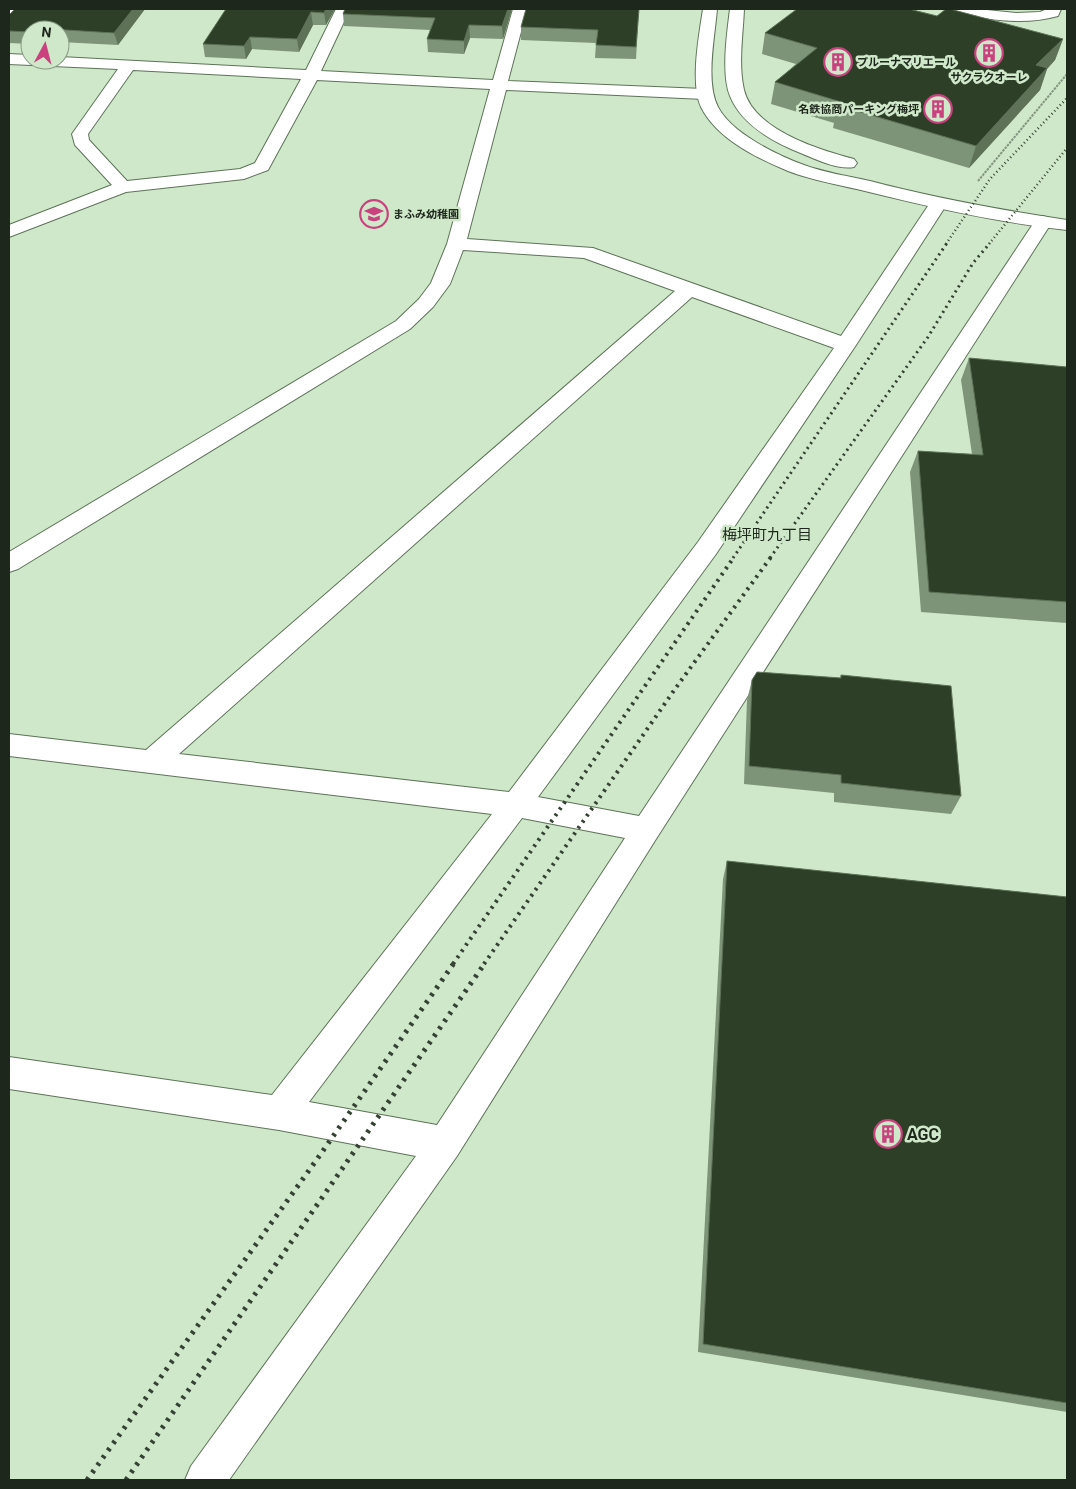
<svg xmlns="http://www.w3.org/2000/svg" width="1076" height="1489" viewBox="0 0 1076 1489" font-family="Roboto,'Noto Sans JP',sans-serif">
<rect width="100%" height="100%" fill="#cfe8c9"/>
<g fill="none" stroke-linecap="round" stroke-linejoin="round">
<defs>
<g id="minor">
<polygon points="9,9 18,9 14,14 9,15"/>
<path d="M336 9H350L321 71 493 80 513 9H527L508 81 704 89 710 91 712 94 710 97 704 99 506 90 467 239 593 248 841 336 932 200 938 199 944 200 947 204 856 345 716 554 538 797 639 816 1037 218 1043 216 1049 218 1052 222 656 839 457 1156 229 1480H185L191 1466 416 1156 279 1130 9 1089V1057L272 1095 492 814 9 756V734L146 750 675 291 584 258 463 250 450 284 433 307 410 329 18 569 9 572V552L396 321 419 299 431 283 447 244 490 89 317 80 268 170 244 179 126 192 9 237V225L112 185 75 145 72 134 118 69 9 64V54L30 55V60H60V57L306 70ZM133 70 301 79 255 163 240 169 127 181 89 140 88 134ZM692 297 834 348 698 542 509 792 179 754ZM522 818 625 838 437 1125 309 1102Z"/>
<path d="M946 9H977L1016 13 1040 12 1047 9H1061L1058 16C1022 26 989 19 953 13L948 12Z"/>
</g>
<g id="tertiary">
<path d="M703 9H717C715 36 705 82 718 107 731 133 777 155 804 165 826 173 848 176 870 181 935 198 1001 210 1067 220V230C1001 223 934 208 869 192 842 185 814 181 788 171 757 158 717 139 701 107 690 83 699 35 703 9Z"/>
<path d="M730 9H744C743 35 738 64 744 90 754 130 819 150 854 159L857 163 854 167C839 170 817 160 803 154 775 143 742 126 730 96 721 74 727 33 730 9Z"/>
</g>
</defs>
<use href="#minor" stroke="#5d7358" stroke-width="2"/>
<use href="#tertiary" stroke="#5d7358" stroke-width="2"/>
<polyline stroke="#83957f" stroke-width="2" stroke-dasharray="2.5 1" stroke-linecap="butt" points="978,181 1067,74"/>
<use href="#minor" fill="#fff" fill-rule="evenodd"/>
<use href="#tertiary" fill="#fff" fill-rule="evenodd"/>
<g stroke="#354133" stroke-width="2.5" stroke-dasharray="1 3" stroke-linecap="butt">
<polyline points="946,244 990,179 1067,98"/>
<polyline points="989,244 1067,148"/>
</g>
<g stroke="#354133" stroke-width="3" stroke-dasharray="2 4" stroke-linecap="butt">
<polyline points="733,558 947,243"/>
<polyline points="770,558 928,337 973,263 990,243"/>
</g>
<g stroke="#354133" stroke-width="4" stroke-dasharray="2.5 5" stroke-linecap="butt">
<polyline points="453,964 734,557"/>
<polyline points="484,964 675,689 771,557"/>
</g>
<g stroke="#354133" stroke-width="5" stroke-dasharray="3 6" stroke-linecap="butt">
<polyline points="87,1480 320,1155 454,963"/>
<polyline points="126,1480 485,963"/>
</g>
</g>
<g fill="#7e9478">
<polygon points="145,9 118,45 60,42 60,30 30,30 30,44 9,43 9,15"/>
<polygon points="226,9 335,9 326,25 313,25 299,52 252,49 246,59 205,57 203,44"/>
<polygon points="345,9 512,9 503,39 470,38 464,54 428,52 427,39 430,30 344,26 343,14"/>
<polygon points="639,9 636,59 595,58 596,43 521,40 521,27"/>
<polygon points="937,16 1063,39 1055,60 1047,69 1040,90 969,168 833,128 834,123 771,104 775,82 796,64 762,54 765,33"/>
<polygon points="969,358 1067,367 1067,623 921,612 910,472 918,451 972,454 961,380"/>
<polygon points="841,675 961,796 951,814 834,802 834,793 744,784 747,700 752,680 840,678"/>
<polygon points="727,861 1067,897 1067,1412 698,1352 723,879"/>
</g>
<g fill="#5e7258">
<polygon points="133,9 145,9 118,45 114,33"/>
<polygon points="326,9 335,9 326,25 324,13"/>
<polygon points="508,9 512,9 503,39 502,26"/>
<polygon points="311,12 313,25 299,52 297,39"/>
<polygon points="469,25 470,38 464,54 464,41"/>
<polygon points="250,37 252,49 246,59 244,46"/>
<polygon points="1063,39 1055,60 1047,69 1040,90 969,168 976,146 1036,65"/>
</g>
<g fill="#2d4027" stroke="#5e7258">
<polygon points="15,9 133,9 114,33 50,29 30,30 30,32 9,31 9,15"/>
<polygon points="226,9 326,9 324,13 311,12 297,39 250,37 244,46 203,44"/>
<polygon points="345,9 508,9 502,26 469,25 464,41 427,39 435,18 343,14"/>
<polygon points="526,9 639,9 636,47 596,45 598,30 521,27"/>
<polygon points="797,9 909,9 937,16 946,9 950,9 1063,39 1036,65 1047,68 976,146 837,105 841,102 775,82 817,48 765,33"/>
<polygon points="969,358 1067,367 1067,602 929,592 918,451 983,455"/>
<polygon points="757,672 841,678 841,675 951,686 961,796 841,783 841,775 749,766 752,680"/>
<polygon points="727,861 1067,897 1067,1403 703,1344"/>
</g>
<defs>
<symbol id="building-ring" viewBox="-11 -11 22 22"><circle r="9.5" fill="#cfe8c9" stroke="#c9417f" stroke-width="1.5"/><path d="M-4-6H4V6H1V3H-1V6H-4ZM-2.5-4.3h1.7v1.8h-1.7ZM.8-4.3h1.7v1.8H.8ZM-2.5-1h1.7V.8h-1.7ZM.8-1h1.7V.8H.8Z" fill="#c9417f"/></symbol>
<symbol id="school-ring" viewBox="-11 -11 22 22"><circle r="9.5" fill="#cfe8c9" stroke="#c9417f" stroke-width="1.5"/><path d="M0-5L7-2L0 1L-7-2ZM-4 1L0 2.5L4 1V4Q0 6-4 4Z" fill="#c9417f"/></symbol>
</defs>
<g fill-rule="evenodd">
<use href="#building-ring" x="973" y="37" width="32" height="32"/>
<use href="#building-ring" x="822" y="46" width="32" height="32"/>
<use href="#building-ring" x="922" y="93" width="32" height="32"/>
<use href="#school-ring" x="358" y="198" width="32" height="32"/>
<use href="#building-ring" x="872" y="1118" width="32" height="32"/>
</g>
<g text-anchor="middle" stroke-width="5" stroke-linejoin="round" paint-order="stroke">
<g font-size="11" font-weight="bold" fill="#1e271c" stroke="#cfe8c9" text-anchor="start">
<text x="857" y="66">プルーナマリエール</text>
<text x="989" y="81" text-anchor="middle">サクラクオーレ</text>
<text x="919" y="113" text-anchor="end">名鉄協商パーキング梅坪</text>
<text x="393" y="218">まふみ幼稚園</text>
</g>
<g font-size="15" fill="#1e271c" stroke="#cfe8c9">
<text x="767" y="540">梅坪町九丁目</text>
</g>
<g font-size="16" font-weight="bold" fill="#1e271c" stroke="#cfe8c9" text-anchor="start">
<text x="907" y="1140">AGC</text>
</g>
</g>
<rect width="1076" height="1489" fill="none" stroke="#1e271c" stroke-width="20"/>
<g transform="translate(45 45) rotate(7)"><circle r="24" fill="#cfe8c9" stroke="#889b84"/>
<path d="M0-4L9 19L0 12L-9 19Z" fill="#c9417f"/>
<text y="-8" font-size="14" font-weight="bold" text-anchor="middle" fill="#1e271c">N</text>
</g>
</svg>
